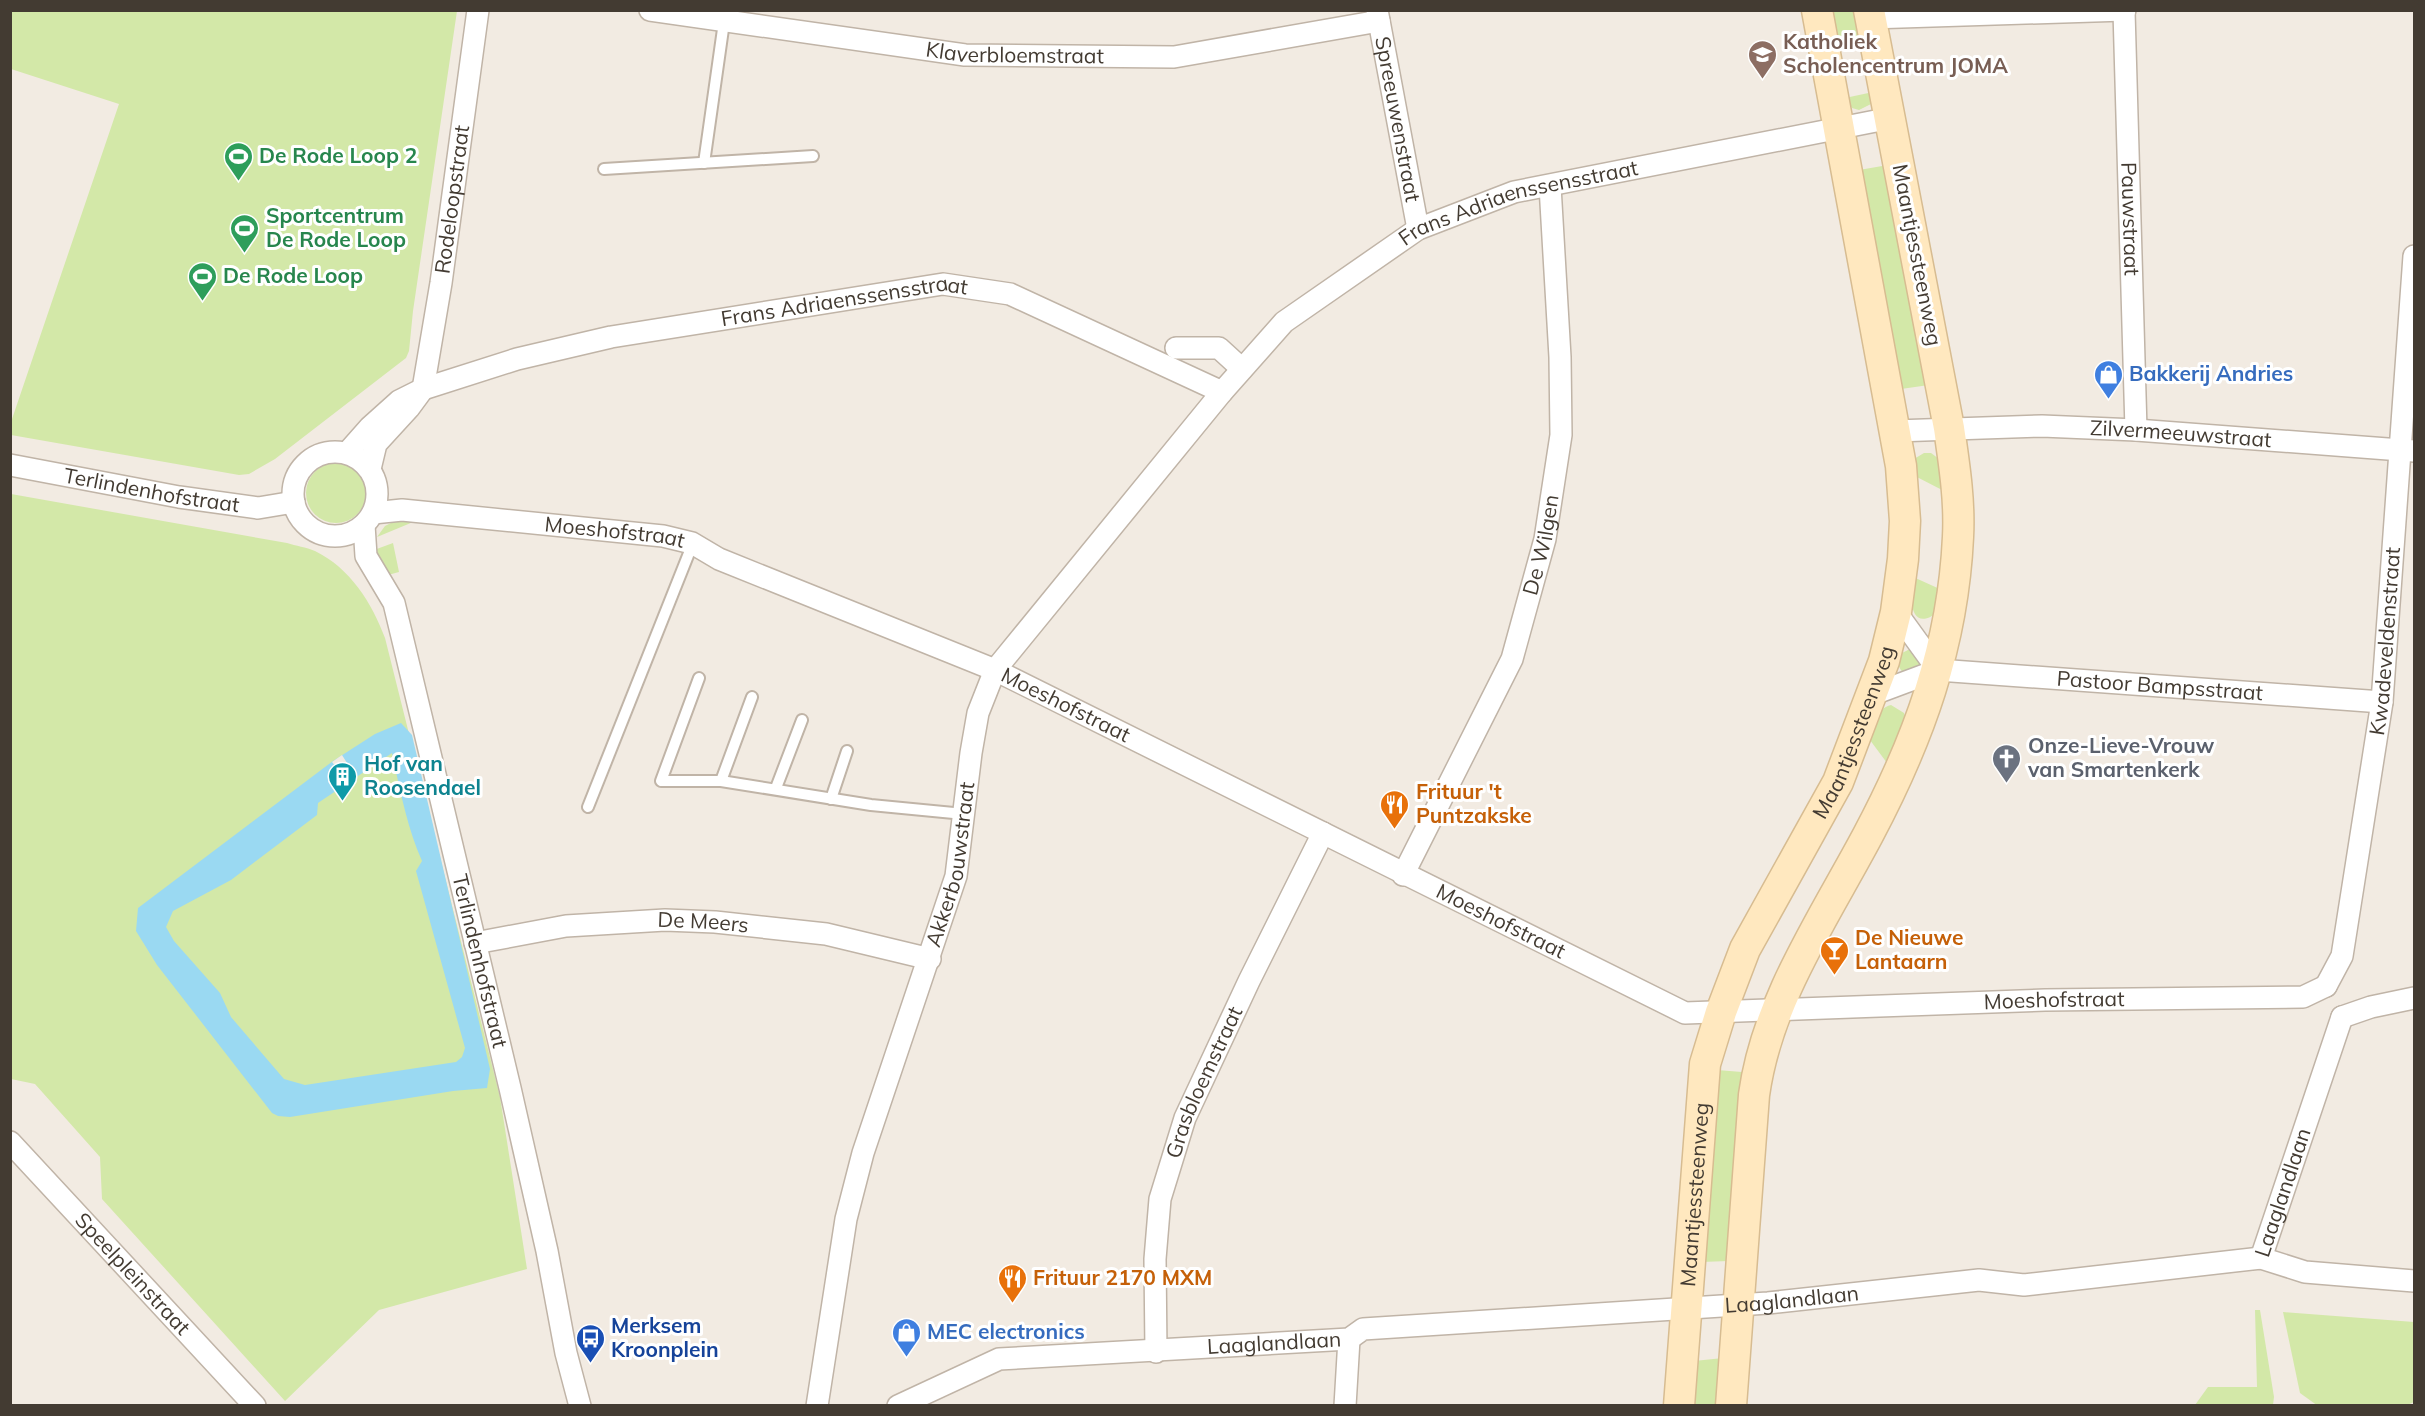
<svg xmlns="http://www.w3.org/2000/svg" width="2425" height="1416" viewBox="0 0 2425 1416" font-family="Mulish,sans-serif">
<rect width="100%" height="100%" fill="#f2ebe2"/>
<g fill="#d3e8a8">
<polygon points="11,10 457,11 413,311 409,351 406,358 275,459 249,474 239,475 11,435 11,422 119,104 11,69"/>
<polygon points="1829,11 1859,11 1865,44 1836,48"/>
<polygon points="1873,92 1871,104 1859,110 1852,108 1845,98"/>
<polygon points="1888,165 1929,385 1901,389 1859,170"/>
<polygon points="1924,453 1931,453 1939,459 1946,492 1911,474 1914,459"/>
<circle cx="336" cy="493" r="30"/>
<path d="M11 494 287 543C296 546 306 547 315 551 350 568 372 603 385 638L500 1097 527 1269 379 1310 285 1401 102 1199 100 1157 35 1084 11 1079Z"/>
<polygon points="403,517 418,520 377,537 385,526"/>
<polygon points="393,543 399,572 388,575 374,550"/>
<path d="M1911 576 1942 590 1937 613C1907 634 1911 592 1911 576Z"/>
<path d="M1912 648 1922 658 1920 669 1906 675C1898 669 1897 664 1900 654Z"/>
<path d="M1891 705 1904 713 1906 719 1890 767 1867 736C1873 723 1876 709 1891 705Z"/>
<polygon points="1717,1070 1742,1072 1743,1083 1729,1261 1701,1262"/>
<polygon points="2255,1310 2260,1310 2274,1397 2273,1405 2195,1405 2208,1387 2257,1387"/>
<polygon points="2283,1312 2414,1322 2414,1402 2405,1406 2318,1406 2300,1393"/>
<polygon points="1723,1358 1720,1405 1691,1406 1694,1361"/>
</g>
<path fill="#9ad9f2" fill-rule="evenodd" d="M401 723 412 735 490 1069 487 1088 453 1091 290 1117 278 1116 272 1113 157 965 136 931 138 908 333 761 375 734ZM392 753C400 790 407 827 422 861L416 871 465 1048 462 1057 456 1062 305 1085 284 1079 231 1017 220 993 174 941 166 927 173 911 231 880 317 815 318 803Z"/>
<polygon fill="#f2ebe2" points="342,755 357,779 347,785 347,781 332,762"/>
<g fill="none" stroke-linecap="round" stroke-linejoin="round">
<defs>
<g id="lane">
<polyline points="704,163 724,22"/>
<polyline points="604,169 813,156"/>
<polyline points="699,678 661,781 721,781 871,805 964,814"/>
<polyline points="721,781 752,697"/>
<polyline points="776,788 802,720"/>
<polyline points="831,799 847,751"/>
<polyline points="588,807 693,543"/>
</g>
<g id="street">
<path id="s1" d="M650 10 965 55 1174 57 1379 21"/>
<path id="s2" d="M1377 10 1418 229"/>
<path id="s3" d="M2124 11 2136 430"/>
<polyline points="1870,18 2125,10"/>
<polyline points="1176,348 1219,348 1242,369"/>
<path id="s4" d="M1895 431 2042 426 2136 430 2414 451"/>
<circle cx="335" cy="494" r="42"/>
<path id="s5" d="M347 453 370 427 399 401 423 389 517 359 611 337 943 284 1010 294 1222 392"/>
<path id="s6" d="M10 465 179 497 258 508 294 502"/>
<path id="s7" d="M370 469 376 444 409 408 423 389 441 283 478 10"/>
<path id="s8" d="M373 513 402 510 663 536 692 543 719 559 995 670 1685 1013 2045 1000 2303 997 2326 986"/>
<path id="s9" d="M364 525 366 556 394 603 510 1088 547 1251 566 1353 580 1406"/>
<polyline points="1896,612 1938,670"/>
<path id="s10" d="M1871 695 1938 670 2382 702"/>
<path id="s11" d="M1403 875 1512 659 1545 539 1561 435 1560 357 1550 186"/>
<path id="s12" d="M475 943 566 926 665 920 715 922 826 934 930 959"/>
<path id="s13" d="M2326 986 2342 956 2382 702 2414 256"/>
<polyline points="2342,1017 2371,1007 2414,998"/>
<path id="s14" d="M10 1142 255 1406"/>
<path id="s15" d="M2261 1258 2342 1017"/>
<path id="s16" d="M1156 1352 1155 1259 1160 1199 1185 1118 1249 981 1323 833"/>
<path id="s17" d="M817 1406 846 1219 863 1153 956 876 971 753 978 713 995 670 1222 392 1284 322 1418 229 1514 192 1891 118"/>
<path id="s18" d="M898 1406 999 1359 1349 1339 1363 1329 1768 1303 1979 1280 2024 1285 2261 1258 2305 1272 2414 1281"/>
<polyline points="1345,1406 1349,1339"/>
</g>
<g id="secondary">
<path id="s19" d="M1679 1406 1705 1064 1721 1012 1745 949 1838 782 1884 661 1896 612 1903 559 1905 521 1901 466 1817 10"/>
<path d="M1731 1406 1754 1095C1767 1000 1824 918 1868 835 1919 739 1953 645 1958 537 1960 500 1954 463 1949 428L1869 10"/>
</g>
</defs>
<use href="#lane" stroke="#c0b4a7" stroke-width="14"/>
<use href="#street" stroke="#c0b4a7" stroke-width="24"/>
<use href="#secondary" stroke="#d7bc91" stroke-width="33"/>
<use href="#lane" stroke="#fff" stroke-width="10"/>
<use href="#street" stroke="#fff" stroke-width="21"/>
<use href="#secondary" stroke="#ffe8bf" stroke-width="30"/>
</g>
<defs>
<symbol id="school-pin" viewBox="-11 -11 22 30"><path d="M0 17L-7.5 6A9.5 9.5 0 1 1 7.5 6Z" fill="#8d6e63" stroke="#fff"/><path d="M0-5L7-2L0 1L-7-2ZM-4 1L0 2.5L4 1V4Q0 6-4 4Z" fill="#fff"/></symbol>
<symbol id="stadium-pin" viewBox="-11 -11 22 30"><path d="M0 17L-7.5 6A9.5 9.5 0 1 1 7.5 6Z" fill="#2e9e5b" stroke="#fff"/><path d="M0-5a6.5 5 0 1 0 0 10a6.5 5 0 1 0 0-10ZM-3.5-1.8h7v3.6h-7Z" fill="#fff"/></symbol>
<symbol id="shop-pin" viewBox="-11 -11 22 30"><path d="M0 17L-7.5 6A9.5 9.5 0 1 1 7.5 6Z" fill="#3f7fe0" stroke="#fff"/><path d="M-5-2.5h2.3a2.7 3.5 0 0 1 5.4 0H5L5.5 6h-11ZM-1.5-2.5h3a1.5 2.3 0 0 0-3 0Z" fill="#fff"/></symbol>
<symbol id="church-pin" viewBox="-11 -11 22 30"><path d="M0 17L-7.5 6A9.5 9.5 0 1 1 7.5 6Z" fill="#6b7280" stroke="#fff"/><path d="M-1.2-6h2.4v3.5h3.3v2.4h-3.3V6h-2.4V-.1h-3.3v-2.4h3.3Z" fill="#fff"/></symbol>
<symbol id="building-pin" viewBox="-11 -11 22 30"><path d="M0 17L-7.5 6A9.5 9.5 0 1 1 7.5 6Z" fill="#0f9aa8" stroke="#fff"/><path d="M-4-6H4V6H1V3H-1V6H-4ZM-2.5-4.3h1.7v1.8h-1.7ZM.8-4.3h1.7v1.8H.8ZM-2.5-1h1.7V.8h-1.7ZM.8-1h1.7V.8H.8Z" fill="#fff"/></symbol>
<symbol id="restaurant-pin" viewBox="-11 -11 22 30"><path d="M0 17L-7.5 6A9.5 9.5 0 1 1 7.5 6Z" fill="#e8710a" stroke="#fff"/><path d="M-5-6h1v4h1v-4h1v4h1v-4h1v5L-1.5 .5V6h-2V.5L-5-1ZM5-6V6H3V1.5H1.5Q1.5-4 5-6Z" fill="#fff"/></symbol>
<symbol id="bar-pin" viewBox="-11 -11 22 30"><path d="M0 17L-7.5 6A9.5 9.5 0 1 1 7.5 6Z" fill="#e8710a" stroke="#fff"/><path d="M-6-5H6L.8 .8V4.5H3.5V6h-7V4.5H-.8V.8Z" fill="#fff"/></symbol>
<symbol id="bus-pin" viewBox="-11 -11 22 30"><path d="M0 17L-7.5 6A9.5 9.5 0 1 1 7.5 6Z" fill="#1a4fb4" stroke="#fff"/><path d="M-5-6H5V4H4V6H2V4H-2V6H-4V4H-5ZM-3.5-4V0h7V-4ZM-3.5 1.2v1.5H-2V1.2ZM2 1.2v1.5H3.5V1.2Z" fill="#fff"/></symbol>
</defs>
<g fill-rule="evenodd">
<use href="#school-pin" x="1746" y="38" width="33" height="45"/>
<use href="#stadium-pin" x="222" y="140" width="33" height="45"/>
<use href="#stadium-pin" x="228" y="212" width="33" height="45"/>
<use href="#stadium-pin" x="186" y="260" width="33" height="45"/>
<use href="#shop-pin" x="2092" y="358" width="33" height="45"/>
<use href="#church-pin" x="1990" y="742" width="33" height="45"/>
<use href="#building-pin" x="326" y="760" width="33" height="45"/>
<use href="#restaurant-pin" x="1378" y="788" width="33" height="45"/>
<use href="#bar-pin" x="1818" y="934" width="33" height="45"/>
<use href="#restaurant-pin" x="996" y="1262" width="33" height="45"/>
<use href="#shop-pin" x="890" y="1316" width="33" height="45"/>
<use href="#bus-pin" x="574" y="1322" width="33" height="45"/>
</g>
<g text-anchor="middle" stroke-width="6" stroke-linejoin="round" paint-order="stroke">
<g font-size="21" font-weight="bold" fill="#785e54" stroke="#fff" text-anchor="start">
<text x="1783" y="49">Katholiek<tspan x="1783" dy="24">Scholencentrum JOMA</tspan></text>
</g>
<g font-size="21" fill="#433b32" stroke="#fff">
<text dy="7" stroke="none"><textPath href="#s1" startOffset="368">Klaverbloemstraat</textPath></text>
<text dy="7" stroke="none"><textPath href="#s2" startOffset="111">Spreeuwenstraat</textPath></text>
<text dy="7" stroke="none"><textPath href="#s7" startOffset="290">Rodeloopstraat</textPath></text>
<text dy="7" stroke="none"><textPath href="#s17" startOffset="1480">Frans Adriaenssensstraat</textPath></text>
<text dy="7" stroke="none"><textPath href="#s3" startOffset="208">Pauwstraat</textPath></text>
<text transform="translate(1917 255) rotate(79)" y="7">Maantjessteenweg</text>
<text dy="7" stroke="none"><textPath href="#s5" startOffset="532">Frans Adriaenssensstraat</textPath></text>
<text dy="7" stroke="none"><textPath href="#s4" startOffset="286">Zilvermeeuwstraat</textPath></text>
<text dy="7" stroke="none"><textPath href="#s6" startOffset="144">Terlindenhofstraat</textPath></text>
<text dy="7" stroke="none"><textPath href="#s8" startOffset="243">Moeshofstraat</textPath></text>
<text dy="7" stroke="none"><textPath href="#s11" startOffset="360">De Wilgen</textPath></text>
<text dy="7" stroke="none"><textPath href="#s13" startOffset="352">Kwadeveldenstraat</textPath></text>
<text dy="7" stroke="none"><textPath href="#s10" startOffset="294">Pastoor Bampsstraat</textPath></text>
<text dy="7" stroke="none"><textPath href="#s8" startOffset="729">Moeshofstraat</textPath></text>
<text dy="7" stroke="none"><textPath href="#s19" startOffset="708">Maantjessteenweg</textPath></text>
<text dy="7" stroke="none"><textPath href="#s17" startOffset="560">Akkerbouwstraat</textPath></text>
<text dy="7" stroke="none"><textPath href="#s8" startOffset="1215">Moeshofstraat</textPath></text>
<text dy="7" stroke="none"><textPath href="#s12" startOffset="230">De Meers</textPath></text>
<text dy="7" stroke="none"><textPath href="#s9" startOffset="454">Terlindenhofstraat</textPath></text>
<text dy="7" stroke="none"><textPath href="#s8" startOffset="1790">Moeshofstraat</textPath></text>
<text dy="7" stroke="none"><textPath href="#s16" startOffset="278">Grasbloemstraat</textPath></text>
<text dy="7" stroke="none"><textPath href="#s15" startOffset="69">Laaglandlaan</textPath></text>
<text dy="7" stroke="none"><textPath href="#s19" startOffset="212">Maantjessteenweg</textPath></text>
<text dy="7" stroke="none"><textPath href="#s14" startOffset="180">Speelpleinstraat</textPath></text>
<text dy="7" stroke="none"><textPath href="#s18" startOffset="909">Laaglandlaan</textPath></text>
<text dy="7" stroke="none"><textPath href="#s18" startOffset="387">Laaglandlaan</textPath></text>
</g>
<g font-size="21" font-weight="bold" fill="#27864d" stroke="#fff" text-anchor="start">
<text x="259" y="163">De Rode Loop 2</text>
<text x="266" y="223">Sportcentrum<tspan x="266" dy="24">De Rode Loop</tspan></text>
<text x="223" y="283">De Rode Loop</text>
</g>
<g font-size="21" font-weight="bold" fill="#366cbe" stroke="#fff" text-anchor="start">
<text x="2129" y="381">Bakkerij Andries</text>
<text x="927" y="1339">MEC electronics</text>
</g>
<g font-size="21" font-weight="bold" fill="#5b616d" stroke="#fff" text-anchor="start">
<text x="2028" y="753">Onze-Lieve-Vrouw<tspan x="2028" dy="24">van Smartenkerk</tspan></text>
</g>
<g font-size="21" font-weight="bold" fill="#0d838f" stroke="#fff" text-anchor="start">
<text x="364" y="771">Hof van<tspan x="364" dy="24">Roosendael</tspan></text>
</g>
<g font-size="21" font-weight="bold" fill="#c56008" stroke="#fff" text-anchor="start">
<text x="1416" y="799">Frituur 't<tspan x="1416" dy="24">Puntzakske</tspan></text>
<text x="1855" y="945">De Nieuwe<tspan x="1855" dy="24">Lantaarn</tspan></text>
<text x="1033" y="1285">Frituur 2170 MXM</text>
</g>
<g font-size="21" font-weight="bold" fill="#164399" stroke="#fff" text-anchor="start">
<text x="611" y="1333">Merksem<tspan x="611" dy="24">Kroonplein</tspan></text>
</g>
</g>
<rect width="2425" height="1416" fill="none" stroke="#433b32" stroke-width="24"/>
</svg>
